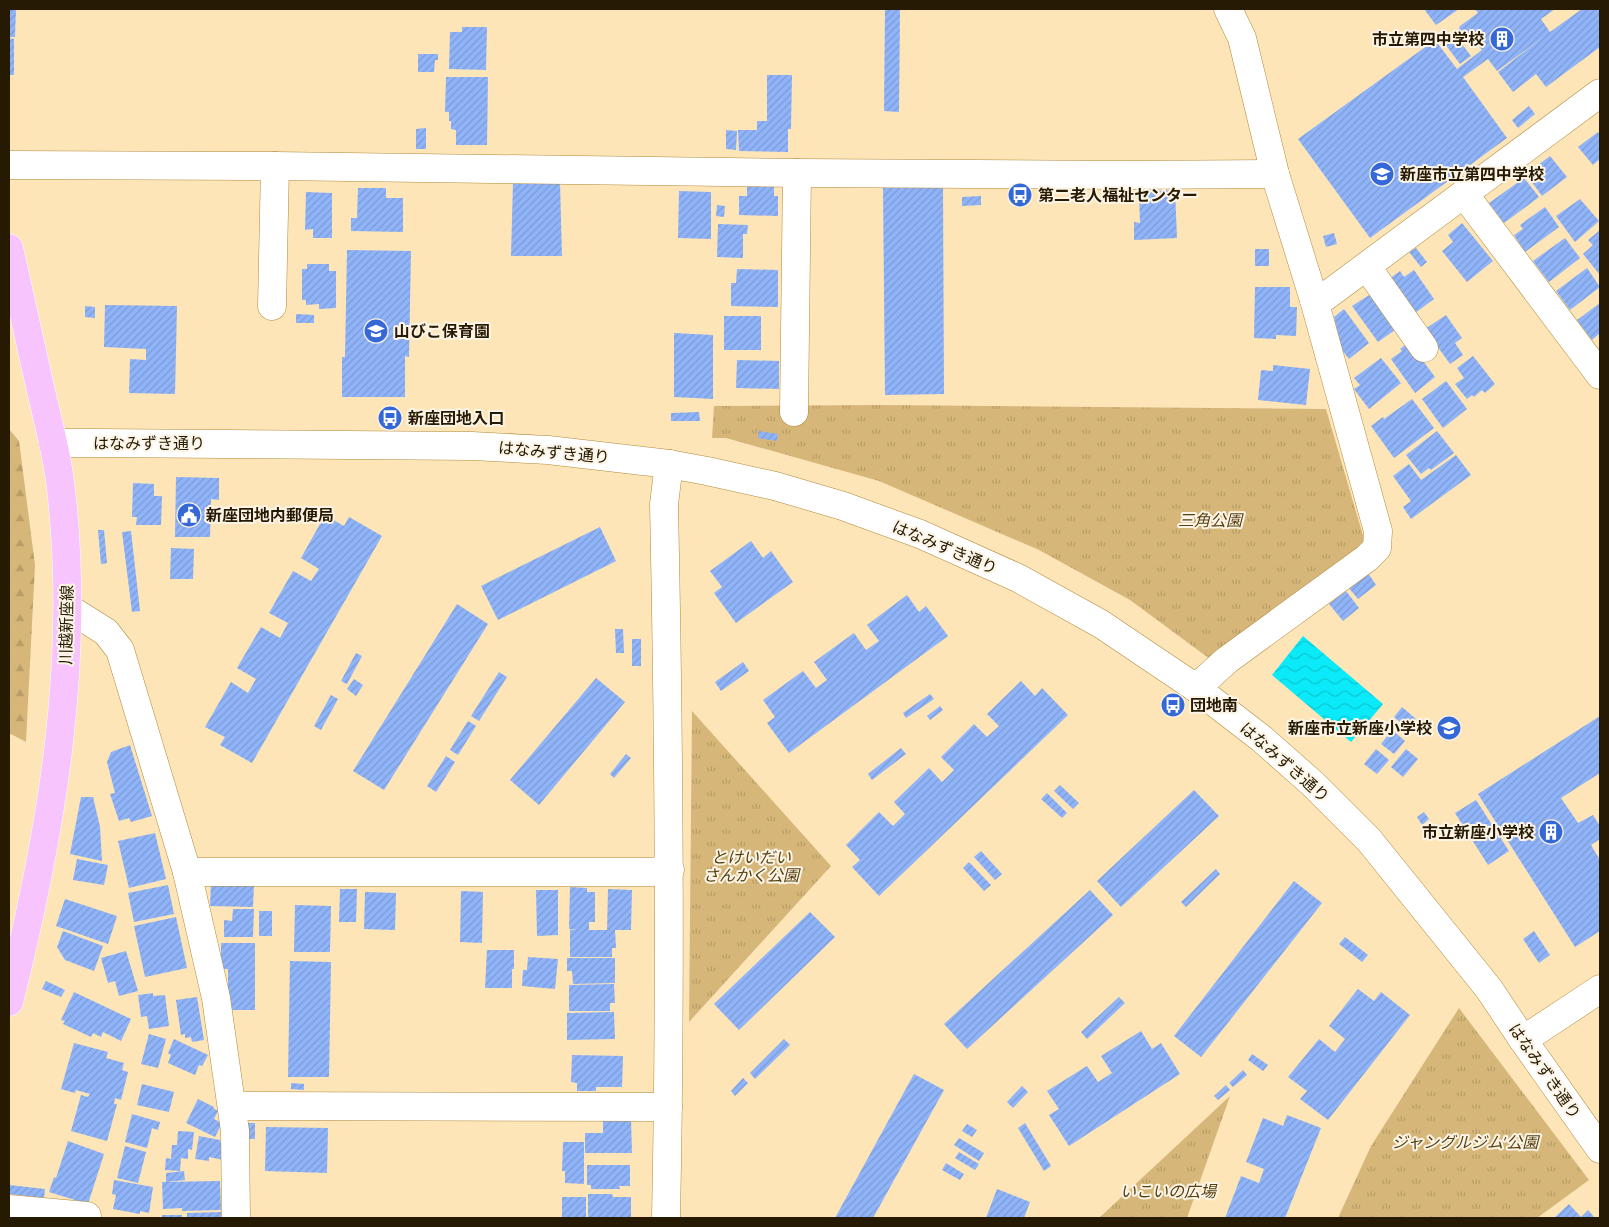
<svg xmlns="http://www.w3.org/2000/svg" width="1609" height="1227" viewBox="0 0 1609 1227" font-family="'Zilla Slab','Noto Sans JP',serif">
<defs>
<pattern id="forest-firs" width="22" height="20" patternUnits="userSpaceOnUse" patternTransform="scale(1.25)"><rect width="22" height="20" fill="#d7b779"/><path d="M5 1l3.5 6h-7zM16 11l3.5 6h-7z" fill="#b89d67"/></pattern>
<pattern id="park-tufts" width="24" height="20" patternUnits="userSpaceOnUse" patternTransform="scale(1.25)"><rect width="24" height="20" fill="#d7b779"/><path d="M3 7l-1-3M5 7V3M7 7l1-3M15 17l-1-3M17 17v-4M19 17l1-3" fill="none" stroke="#b89d67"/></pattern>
<pattern id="water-waves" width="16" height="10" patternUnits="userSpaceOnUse" patternTransform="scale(1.25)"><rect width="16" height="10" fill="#0aeaf8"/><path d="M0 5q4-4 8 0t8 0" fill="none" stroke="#0ac8d3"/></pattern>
<pattern id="building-hatch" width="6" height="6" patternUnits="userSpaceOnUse" patternTransform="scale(1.25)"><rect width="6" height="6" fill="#90b4f9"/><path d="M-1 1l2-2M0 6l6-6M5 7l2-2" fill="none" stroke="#7c9ad4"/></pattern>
</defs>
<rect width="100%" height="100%" fill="#fde5b8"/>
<polygon fill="url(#forest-firs)" points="9,429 19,441 35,565 26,742 9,733"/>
<g fill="url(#park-tufts)">
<polygon points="883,405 1326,409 1364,539 1361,551 1214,662 1130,600 1039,550 879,481 726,438 712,438 714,406"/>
<polygon points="692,711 831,866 689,1022"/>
<polygon points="1459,1008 1589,1180 1537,1218 1338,1218 1371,1146"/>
<polygon points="1230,1096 1187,1218 1099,1218"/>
</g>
<polygon fill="url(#water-waves)" points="1303,636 1383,704 1351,742 1272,675"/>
<g fill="url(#building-hatch)">
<polygon points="9,9 16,9 15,37 9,37"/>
<polygon points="885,9 900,9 899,112 884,111"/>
<polygon points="1424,9 1459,9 1436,25"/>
<polygon points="1475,9 1555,9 1541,19 1550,32 1582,9 1600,9 1600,47 1546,87 1536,74 1513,92 1498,72 1546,35 1497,71 1488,59 1463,77 1507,138 1370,238 1298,139 1435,40 1457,69 1482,50 1475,41 1472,42 1466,40 1461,37 1458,31 1460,26 1478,13"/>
<polygon points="462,27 487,27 486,70 449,69 450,32 462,32"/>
<polygon points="1453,32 1471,56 1460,64 1442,40"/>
<polygon points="9,38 14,39 14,75 9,75"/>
<polygon points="418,54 438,54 438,60 435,60 434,72 418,72"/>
<polygon points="767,75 792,75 791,129 788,129 788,152 739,151 738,130 757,130 757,121 767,121"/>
<polygon points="446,77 488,77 487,145 456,145 456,130 451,129 451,121 449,121 449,112 445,112"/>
<polygon points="1529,106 1535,114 1518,128 1512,120"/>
<polygon points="426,128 426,149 416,149 416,129"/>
<polygon points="726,130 737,131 736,150 726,149"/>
<polygon points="1598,132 1600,135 1600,159 1593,165 1578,147"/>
<polygon points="1550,156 1567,177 1542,196 1526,174"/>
<polygon points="1524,178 1539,197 1504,223 1489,203"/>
<polygon points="513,182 560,183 562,256 511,256"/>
<polygon points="747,184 774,184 774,196 778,196 778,216 739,215 739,196 747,196"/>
<polygon points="883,187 943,188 944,394 885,395"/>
<polygon points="358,188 386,188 386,198 403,198 403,232 351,231 351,218 357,218"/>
<polygon points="1175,190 1177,238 1134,240 1134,222 1140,223 1139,192"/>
<polygon points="679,191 711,192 711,239 678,238"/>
<polygon points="306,192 332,193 332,238 313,238 313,229 305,230"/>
<polygon points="981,196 981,205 962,206 962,197"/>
<polygon points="1580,199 1599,221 1575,242 1556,216"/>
<polygon points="717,205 725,206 724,217 716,216"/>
<polygon points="1545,207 1559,227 1525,252 1514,235 1523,229 1520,225"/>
<polygon points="1462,223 1493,261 1467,282 1442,251 1453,242 1448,235"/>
<polygon points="718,224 748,225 747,234 743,234 743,258 717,257"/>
<polygon points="1600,230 1600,275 1583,254 1593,245 1588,240"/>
<polygon points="1334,233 1337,244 1326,247 1323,236"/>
<polygon points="1565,238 1580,258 1549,282 1533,261"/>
<polygon points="1416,248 1427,262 1421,267 1409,252"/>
<rect x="1255" y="249" width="14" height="17"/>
<polygon points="347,250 411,251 409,357 405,356 405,397 342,397 342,357 345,357"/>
<polygon points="307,264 329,264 329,271 336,271 336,308 319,309 319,304 306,305 306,300 302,300 302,269 307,269"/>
<polygon points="1587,268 1600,287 1570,310 1556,291"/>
<polygon points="737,269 778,270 778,307 731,306 731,283 736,283"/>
<polygon points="1414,270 1434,299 1415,313 1389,279 1400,271 1404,277"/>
<polygon points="1255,287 1290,287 1290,307 1297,307 1296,336 1276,335 1276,339 1254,338"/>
<polygon points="1374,292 1391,315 1386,318 1395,330 1378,342 1352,306"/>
<polygon points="1600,303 1600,333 1592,340 1577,320"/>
<polygon points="105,305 177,306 175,394 129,393 130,359 146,360 146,349 104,347"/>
<polygon points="85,306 95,307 95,318 85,317"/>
<polygon points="1344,309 1369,343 1349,359 1342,350 1334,317"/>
<polygon points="296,314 314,315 314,323 296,323"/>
<polygon points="1446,315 1462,338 1455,343 1463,355 1450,364 1425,329"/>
<rect x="724" y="316" width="37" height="34"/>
<polygon points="674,333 713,335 713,399 674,397"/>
<polygon points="1409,342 1435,377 1415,393 1391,359 1402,351 1400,349"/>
<polygon points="1473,356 1495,384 1485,393 1482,390 1474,397 1472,395 1467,399 1455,384 1464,378 1457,368"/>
<polygon points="1381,358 1401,383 1369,409 1354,389 1360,385 1354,378"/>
<polygon points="737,360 779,361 779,389 736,388"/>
<polygon points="1273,365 1310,369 1306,405 1258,400 1261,370 1273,371"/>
<polygon points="1446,381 1467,409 1443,428 1422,399"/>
<polygon points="1412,399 1434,428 1394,458 1371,426 1383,417 1384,419"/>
<polygon points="699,412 700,421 671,421 671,413"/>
<polygon points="759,431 778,434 777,441 758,438"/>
<polygon points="1437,431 1454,453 1431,470 1429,468 1421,474 1406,455"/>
<polygon points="1456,455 1471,475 1411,519 1403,507 1411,501 1393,476 1409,464 1421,480"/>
<polygon points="176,477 219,478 219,500 211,499 210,537 175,537"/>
<polygon points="133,483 154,484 154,496 162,496 161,525 136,525 137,517 132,517"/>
<polygon points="325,515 344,526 349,517 382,536 252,763 220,745 225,737 205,727 231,682 248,693 256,679 237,668 261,627 280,638 288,623 269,613 293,571 311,581 319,569 301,558"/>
<polygon points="600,527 616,561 498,620 481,586"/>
<polygon points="98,530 104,530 107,563 101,564"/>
<polygon points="131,531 140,611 132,612 122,532"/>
<polygon points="751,541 763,558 771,551 793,582 736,623 714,593 722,587 710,571"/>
<polygon points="171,548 194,549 193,579 170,579"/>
<polygon points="1368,573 1376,585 1358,599 1348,587"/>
<polygon points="1346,591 1359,608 1343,621 1329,604"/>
<polygon points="907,595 919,612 926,606 948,636 789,753 767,723 775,717 763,700 803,671 816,688 827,680 814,662 854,633 866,650 879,641 867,625"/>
<polygon points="457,604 488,624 384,790 353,771"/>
<polygon points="615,629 623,629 624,653 616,653"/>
<rect x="632" y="639" width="9" height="27"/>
<polygon points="356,653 362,656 347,684 341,681"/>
<polygon points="743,662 749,671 721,691 715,682"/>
<polygon points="499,672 507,677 479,721 471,716"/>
<polygon points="596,678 625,702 539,805 510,780"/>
<polygon points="354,679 363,685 356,696 347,689"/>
<polygon points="1021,681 1035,696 1042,688 1068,715 879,896 852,867 860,860 846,845 879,812 893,826 905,814 894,802 929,768 942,782 954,770 941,757 974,724 987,737 999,726 987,714"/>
<polygon points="930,694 934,699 906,718 903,713"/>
<polygon points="331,695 338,699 321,730 314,726"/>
<polygon points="940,706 943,710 930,720 927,716"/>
<polygon points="1402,707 1416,719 1408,729 1394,717"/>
<polygon points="1600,716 1600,773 1561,798 1578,823 1593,815 1600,826 1600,839 1591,845 1600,860 1600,931 1575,947 1478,794"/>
<polygon points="468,721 476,726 458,755 450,750"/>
<polygon points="1392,730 1405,741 1394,754 1381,744"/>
<polygon points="130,745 152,816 131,822 129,818 119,821 110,794 115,793 107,762 111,752"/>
<polygon points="901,748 906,754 872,780 868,774"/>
<polygon points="1376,749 1389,760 1377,774 1364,764"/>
<polygon points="1406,749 1418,759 1403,777 1391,767"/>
<polygon points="626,754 631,758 614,778 610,774"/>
<polygon points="446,756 455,762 436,792 427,786"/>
<polygon points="1060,785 1079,803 1073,809 1054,791"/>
<polygon points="1194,790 1219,816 1121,907 1097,881"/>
<polygon points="1047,793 1067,813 1062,818 1041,799"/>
<polygon points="81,797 93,797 100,827 102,861 70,854"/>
<polygon points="1476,800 1509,851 1488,865 1455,813"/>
<polygon points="1424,812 1429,819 1422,825 1417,817"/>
<polygon points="155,833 166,879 129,888 118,841"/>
<polygon points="981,851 1002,874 995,880 974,857"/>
<polygon points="77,859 108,865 104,885 73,880"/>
<polygon points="969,862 991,885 984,891 963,868"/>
<polygon points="1216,869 1220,874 1186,907 1181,902"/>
<polygon points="1294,881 1322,903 1201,1057 1174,1036"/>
<polygon points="211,883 254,884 253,907 210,906"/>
<polygon points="168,885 174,914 134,922 128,893"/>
<polygon points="570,887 587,888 587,892 595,892 595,922 589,922 589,930 607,930 608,889 632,890 631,930 615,930 616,948 612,948 612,957 570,957 570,930 577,930 569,929"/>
<polygon points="340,889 357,889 356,922 339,922"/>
<polygon points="536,890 558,890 558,935 537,936"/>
<polygon points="1090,890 1113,915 967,1049 944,1024"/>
<polygon points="461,891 483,892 482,943 460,942"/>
<polygon points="365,892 396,893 395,930 364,929"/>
<polygon points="65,899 117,916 108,944 56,926"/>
<polygon points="295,905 331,906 330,952 294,952"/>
<polygon points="233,909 254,909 253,937 224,937 224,920 232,921"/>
<rect x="259" y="911" width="13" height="25"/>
<polygon points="810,912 835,937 739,1030 714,1004"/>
<polygon points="176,917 187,968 145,977 134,926"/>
<polygon points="63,931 103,946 94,971 65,960 57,947"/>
<polygon points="1534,931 1550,955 1539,963 1523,939"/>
<polygon points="1345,937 1368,955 1362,962 1339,944"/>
<polygon points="221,943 255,943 255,1010 228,1010 228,969 221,969"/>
<polygon points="487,950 514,950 514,969 512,969 512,988 485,988"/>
<polygon points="126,951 138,991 119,996 115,981 108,983 101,958"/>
<polygon points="528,957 558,959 555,989 522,986 523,970 527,970"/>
<polygon points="567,958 615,958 615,983 573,984 572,971 567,971"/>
<polygon points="290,961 331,962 329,1077 288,1077"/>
<polygon points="46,981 65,990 61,997 42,989"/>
<polygon points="614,984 615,1003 610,1003 610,1011 569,1011 569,985"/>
<polygon points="1358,989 1374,1001 1381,992 1410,1015 1328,1120 1300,1099 1307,1091 1288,1077 1319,1039 1335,1052 1345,1039 1329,1026"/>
<polygon points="74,992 131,1019 121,1041 103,1032 101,1037 93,1033 91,1037 63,1024 65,1021 61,1020"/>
<polygon points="153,993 153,996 165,995 169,1026 149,1029 147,1016 141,1017 138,995"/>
<polygon points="197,997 204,1040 192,1042 191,1037 185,1038 185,1034 181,1035 176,1000"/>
<polygon points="1119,997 1125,1003 1087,1039 1081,1032"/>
<polygon points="614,1012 615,1039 567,1040 567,1013"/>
<polygon points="1141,1031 1152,1049 1161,1043 1180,1074 1069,1146 1049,1115 1059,1109 1047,1091 1087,1066 1098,1082 1112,1073 1101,1056"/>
<polygon points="149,1034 166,1039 158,1068 141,1064"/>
<polygon points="174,1039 208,1055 202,1066 199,1065 195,1075 168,1063 171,1055 168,1053"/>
<polygon points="784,1039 790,1045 755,1079 750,1073"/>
<polygon points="74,1043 108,1052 106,1058 124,1063 122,1070 128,1072 121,1100 115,1098 114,1104 117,1104 107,1141 71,1131 81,1095 88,1097 90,1094 76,1090 75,1093 61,1089"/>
<polygon points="1252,1054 1268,1065 1263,1071 1248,1060"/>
<polygon points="572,1055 623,1056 622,1087 596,1087 596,1091 577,1091 577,1083 571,1082"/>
<polygon points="1243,1070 1247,1075 1233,1087 1229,1083"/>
<polygon points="914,1074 944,1090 873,1218 835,1218"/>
<polygon points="743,1078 748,1083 735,1096 731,1091"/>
<polygon points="291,1083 304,1084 304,1090 291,1089"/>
<polygon points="142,1084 174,1092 169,1112 137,1105"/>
<polygon points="1226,1085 1230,1090 1218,1100 1214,1096"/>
<polygon points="1022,1086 1028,1092 1013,1108 1007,1102"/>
<polygon points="198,1099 214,1107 213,1108 218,1111 214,1119 222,1123 215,1137 186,1123"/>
<polygon points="132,1114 160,1122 158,1130 152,1128 147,1148 125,1142"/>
<polygon points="1287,1115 1321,1128 1285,1218 1225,1218 1241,1176 1259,1183 1264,1169 1246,1162 1263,1118 1283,1126"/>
<polygon points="603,1120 631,1120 632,1153 585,1153 585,1133 603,1133"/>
<polygon points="248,1123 255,1123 255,1139 249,1139"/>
<polygon points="1025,1123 1051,1166 1044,1171 1018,1128"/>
<polygon points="967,1124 977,1130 972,1137 962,1131"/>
<polygon points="266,1127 328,1128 327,1173 265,1171"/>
<polygon points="178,1131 194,1132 192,1150 188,1149 188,1159 181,1158 180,1171 165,1170 166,1158 171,1159 172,1145 177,1145"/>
<polygon points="199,1136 220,1140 220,1142 226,1143 223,1160 209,1157 209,1161 195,1159"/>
<polygon points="959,1138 984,1153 979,1161 954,1145"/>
<polygon points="68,1141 104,1154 88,1204 49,1192 54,1177 56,1178"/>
<polygon points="563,1142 584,1142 584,1184 565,1183 565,1171 562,1171"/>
<polygon points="125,1146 146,1152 138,1183 117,1178"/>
<polygon points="959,1152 979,1164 975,1170 955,1158"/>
<polygon points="946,1163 964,1174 960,1180 942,1170"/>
<polygon points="587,1165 630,1165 630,1186 619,1186 620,1189 591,1189 591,1185 587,1185"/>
<polygon points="184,1171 185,1180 166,1182 166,1173"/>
<polygon points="114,1180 153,1187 149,1213 140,1211 140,1214 113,1209 116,1195 112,1194"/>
<polygon points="220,1181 221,1210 182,1211 182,1208 163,1209 162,1182"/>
<polygon points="9,1185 45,1189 44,1198 9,1194"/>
<polygon points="997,1189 1030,1202 1024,1218 986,1218"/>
<polygon points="588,1194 612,1194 613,1197 631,1197 631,1218 588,1218"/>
<rect x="562" y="1197" width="24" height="21"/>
<polygon points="1569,1204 1581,1217 1588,1210 1595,1218 1554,1218"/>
<polygon points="221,1212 221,1218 187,1218 187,1213"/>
<rect x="162" y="1215" width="20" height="3"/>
</g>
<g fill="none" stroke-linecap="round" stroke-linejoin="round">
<defs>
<g id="minor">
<polyline points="9,165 275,166 797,173 1121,175 1275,174"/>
<polyline points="1464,194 1600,375"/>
<polyline points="1367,267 1424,348"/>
<polyline points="1314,300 1326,296 1600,93"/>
<polyline points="272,306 275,166"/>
<polyline points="794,412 797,173"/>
<polyline points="53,443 97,443 472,446 548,450 669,464 707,471 775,486 843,506 920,534 1018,578 1101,624 1196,688 1262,739 1313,784 1369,840 1489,989 1523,1040 1600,1149"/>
<polyline points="68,608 106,632 120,650 187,872 216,998 235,1131 236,1218"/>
<polyline points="1196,688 1227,660 1367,558 1377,548 1378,531 1314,300 1275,174 1242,38 1228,9"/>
<polyline points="187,872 651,872 670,870"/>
<polyline points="1523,1040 1600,989"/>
<polyline points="232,1106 668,1107"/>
<polyline points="9,1209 87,1216 87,1218"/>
<path d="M666 1218C671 980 669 742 664 504L669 464"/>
</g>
<path id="major" d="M9 248C20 296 30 343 41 391 48 421 56 451 60 481 82 657 52 832 9 1002"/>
</defs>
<use href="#minor" stroke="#b08a3b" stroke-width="29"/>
<use href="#major" stroke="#fff" stroke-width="29"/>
<use href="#minor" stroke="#fff" stroke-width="28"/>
<use href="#major" stroke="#f8c4fe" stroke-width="28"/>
</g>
<defs>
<symbol id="building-disc" viewBox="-11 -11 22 22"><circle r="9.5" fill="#3468d7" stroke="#fcf4e6"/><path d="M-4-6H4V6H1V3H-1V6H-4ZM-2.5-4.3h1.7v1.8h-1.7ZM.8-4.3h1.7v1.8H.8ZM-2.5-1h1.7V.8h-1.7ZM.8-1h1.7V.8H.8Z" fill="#fff"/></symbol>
<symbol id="school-disc" viewBox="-11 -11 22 22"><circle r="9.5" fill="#3468d7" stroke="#fcf4e6"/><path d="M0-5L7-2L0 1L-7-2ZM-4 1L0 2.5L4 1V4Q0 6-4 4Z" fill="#fff"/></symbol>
<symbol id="bus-disc" viewBox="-11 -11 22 22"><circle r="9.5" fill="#3468d7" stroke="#fcf4e6"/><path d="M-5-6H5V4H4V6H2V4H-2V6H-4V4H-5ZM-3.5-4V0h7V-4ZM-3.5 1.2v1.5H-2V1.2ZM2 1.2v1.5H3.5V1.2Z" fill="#fff"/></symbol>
<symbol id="civic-disc" viewBox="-11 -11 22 22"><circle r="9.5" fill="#3468d7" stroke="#fcf4e6"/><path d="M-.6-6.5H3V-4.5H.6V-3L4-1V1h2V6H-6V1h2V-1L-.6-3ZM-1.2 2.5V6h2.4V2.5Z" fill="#fff"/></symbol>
</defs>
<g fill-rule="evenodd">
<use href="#building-disc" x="1488" y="25" width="28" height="28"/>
<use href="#school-disc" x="1368" y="160" width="28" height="28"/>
<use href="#bus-disc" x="1006" y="181" width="28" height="28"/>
<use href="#school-disc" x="362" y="317" width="28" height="28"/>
<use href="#bus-disc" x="376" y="404" width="28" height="28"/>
<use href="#civic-disc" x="175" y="501" width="28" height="28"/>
<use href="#bus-disc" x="1159" y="691" width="28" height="28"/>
<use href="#school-disc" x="1435" y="714" width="28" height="28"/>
<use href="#building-disc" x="1537" y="818" width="28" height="28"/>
</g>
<g text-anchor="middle" stroke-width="4" stroke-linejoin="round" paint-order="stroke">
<g font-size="16" font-weight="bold" fill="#261a02" stroke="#fcf4e6" text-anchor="start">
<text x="1484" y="45" text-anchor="end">市立第四中学校</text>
<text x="1400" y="180">新座市立第四中学校</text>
<text x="1038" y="201">第二老人福祉センター</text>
<text x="394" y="337">山びこ保育園</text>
<text x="408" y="424">新座団地入口</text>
<text x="206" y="521">新座団地内郵便局</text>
<text x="1190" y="711">団地南</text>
<text x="1432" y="734" text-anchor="end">新座市立新座小学校</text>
<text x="1534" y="838" text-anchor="end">市立新座小学校</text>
</g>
<g font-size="16" fill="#261a02" stroke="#fcf4e6">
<text x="149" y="449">はなみずき通り</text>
<text transform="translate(554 452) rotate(5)" y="6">はなみずき通り</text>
<text transform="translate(945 547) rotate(23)" y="6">はなみずき通り</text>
<text transform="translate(66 625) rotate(-89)" y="6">川越新座線</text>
<text transform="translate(1285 762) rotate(41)" y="6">はなみずき通り</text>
<text transform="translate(1545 1071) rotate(55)" y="6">はなみずき通り</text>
</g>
<g font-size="16" font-style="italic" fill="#55400f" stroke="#fcf4e6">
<text x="1210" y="526">三角公園</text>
<text x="751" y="863">とけいだい<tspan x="751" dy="18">さんかく公園</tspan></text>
<text x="1465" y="1148">ジャングルジム’公園</text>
<text x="1168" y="1197">いこいの広場</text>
</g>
</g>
<rect width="1609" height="1227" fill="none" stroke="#261a02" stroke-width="20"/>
</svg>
